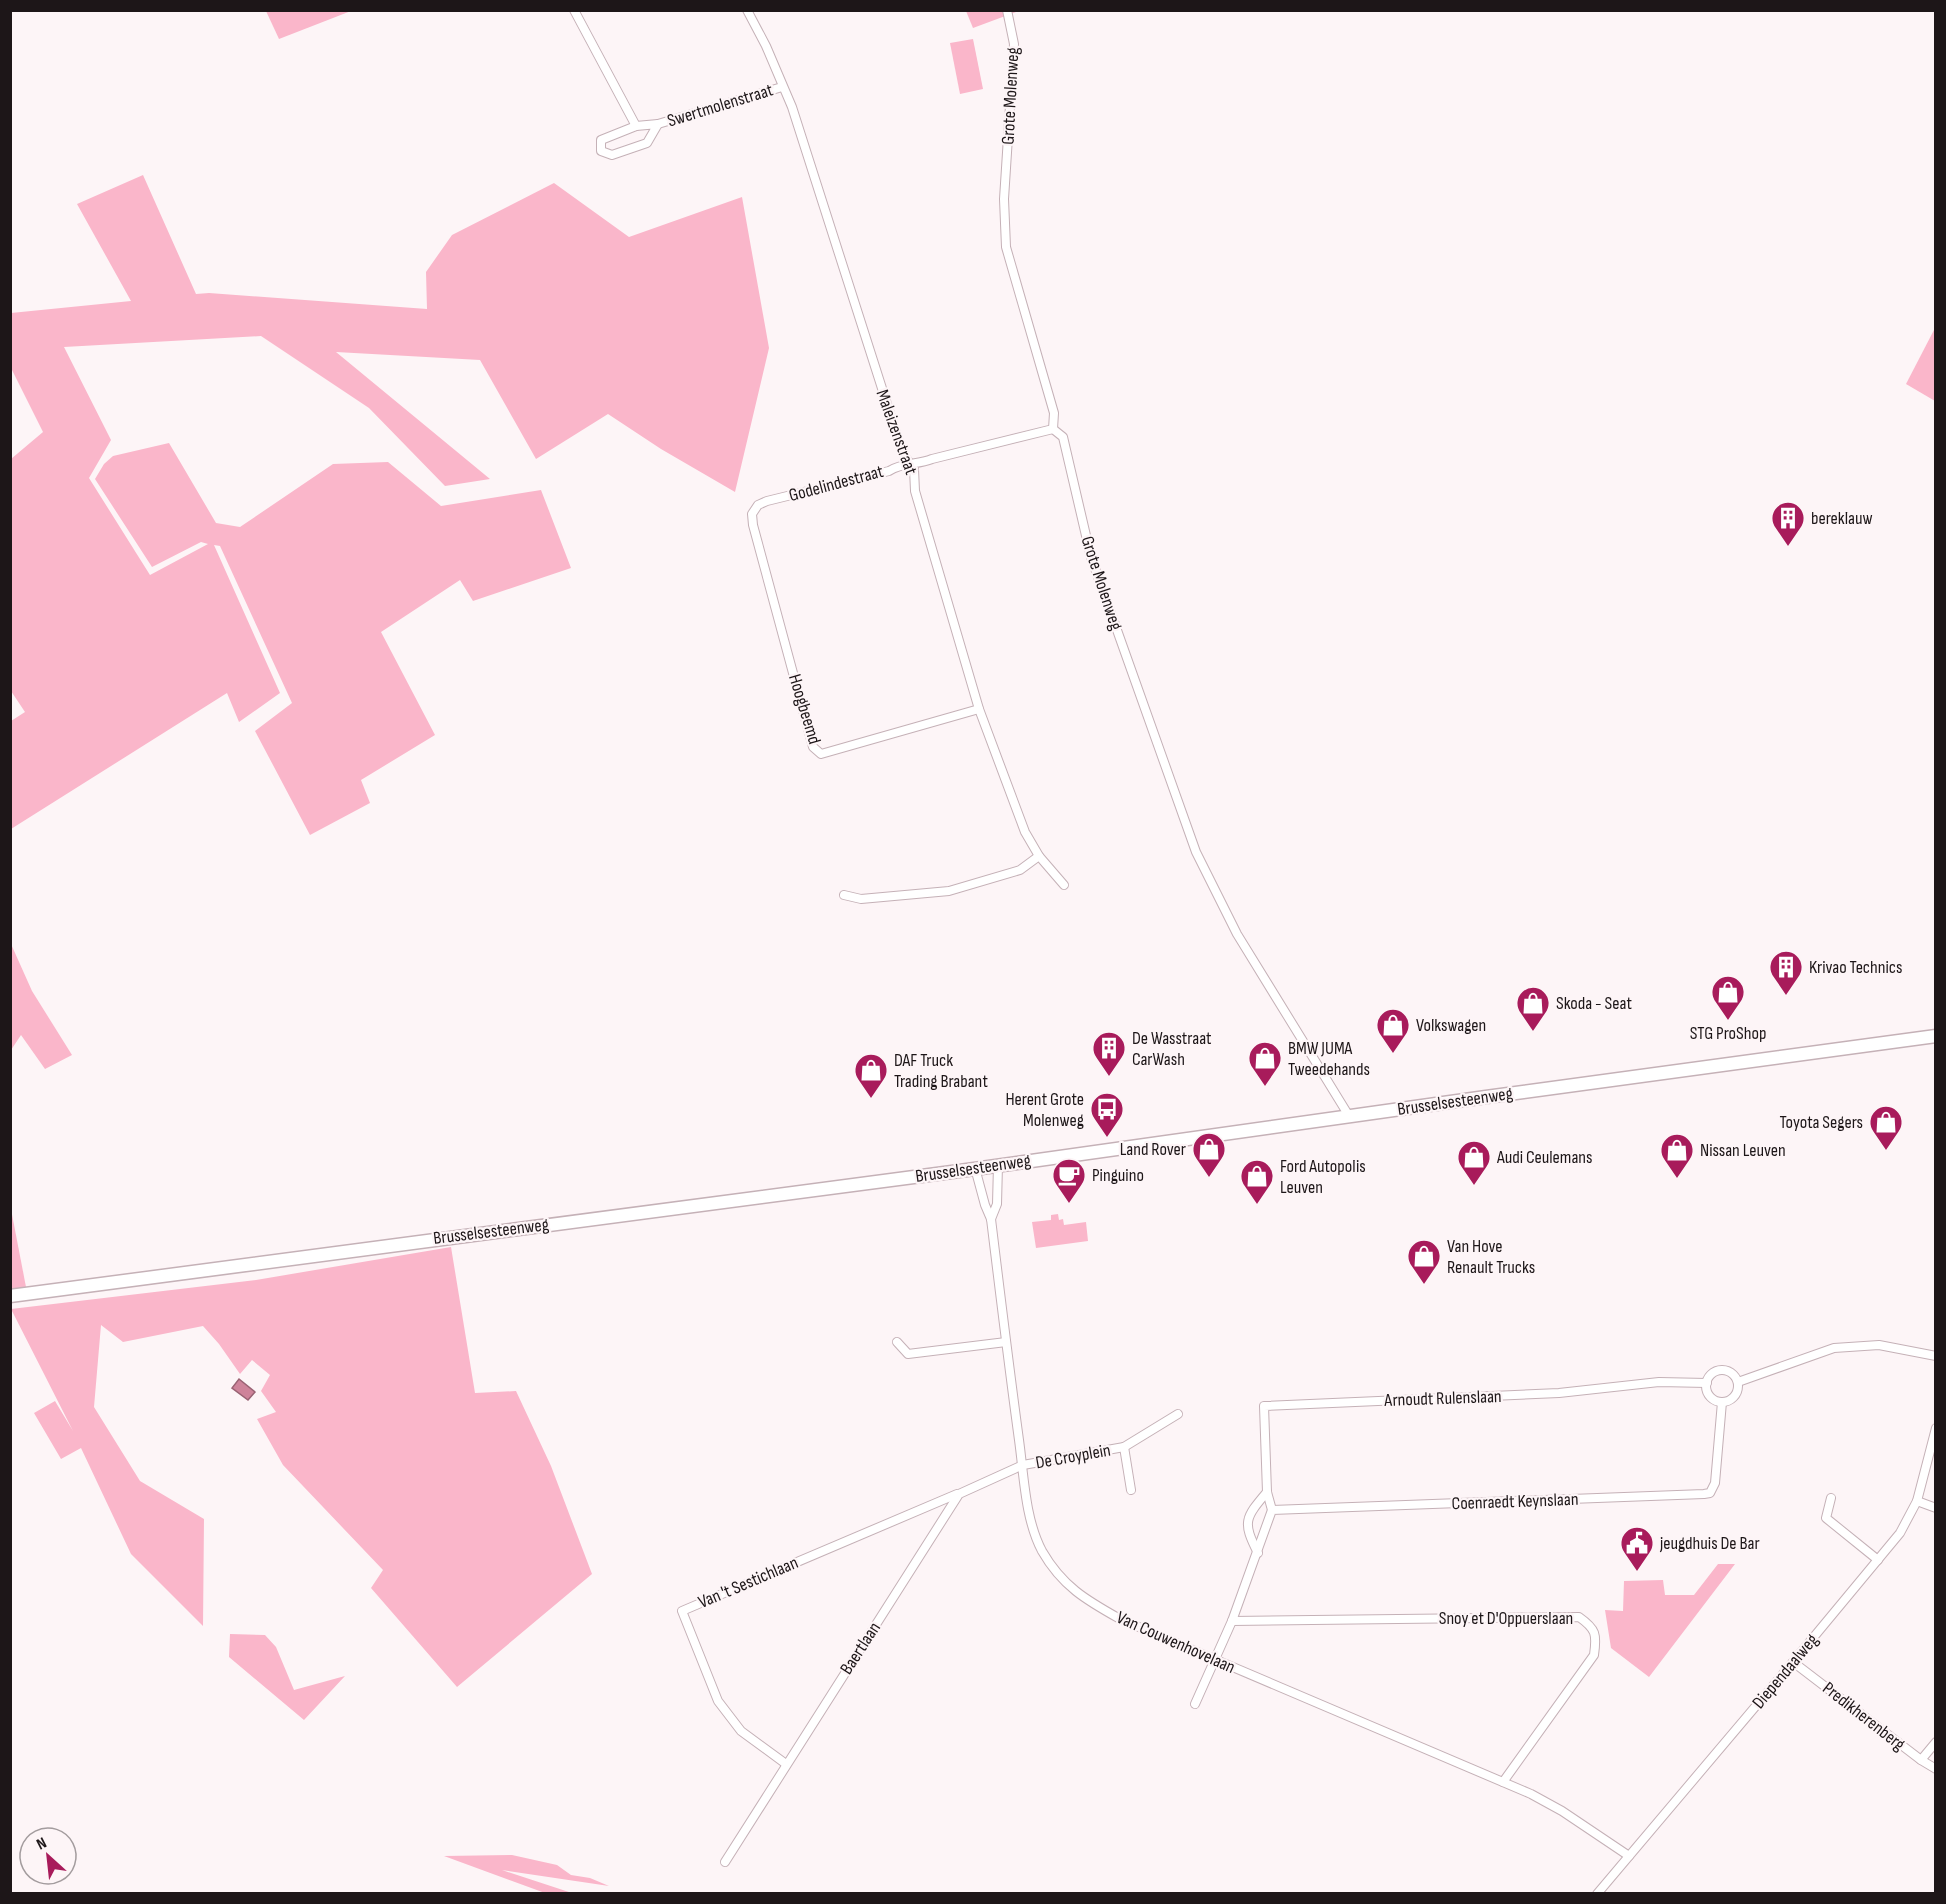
<svg xmlns="http://www.w3.org/2000/svg" width="1946" height="1904" viewBox="0 0 1946 1904" font-family="'Sofia Sans Condensed',sans-serif">
<rect width="100%" height="100%" fill="#fdf5f7"/>
<g fill="#fab6ca">
<polygon points="266,11 351,11 279,39"/>
<polygon points="966,11 1019,11 973,28"/>
<polygon points="973,39 983,89 960,94 950,43"/>
<polygon points="143,175 196,294 209,293 427,309 426,272 452,235 554,183 629,237 742,197 769,348 735,492 661,449 608,414 536,459 480,360 336,352 490,479 445,486 369,408 261,336 64,347 111,440 89,478 150,575 208,544 201,542 152,567 95,479 104,464 113,456 169,443 216,523 240,527 333,464 388,462 441,506 541,490 571,568 473,601 460,580 381,632 435,735 361,780 370,803 310,835 255,731 292,703 220,546 214,545 280,693 239,722 227,693 11,829 11,721 25,712 11,691 11,459 43,432 11,368 11,313 131,301 77,204"/>
<polygon points="1935,328 1935,401 1906,384"/>
<polygon points="11,944 32,991 72,1055 45,1069 21,1035 11,1050"/>
<polygon points="10,1204 26,1287 11,1290 10,1290"/>
<polygon points="1058,1214 1059,1220 1063,1219 1064,1225 1086,1222 1088,1241 1036,1248 1032,1222 1051,1220 1051,1215"/>
<polygon points="451,1247 475,1393 516,1391 551,1466 592,1574 457,1687 371,1588 383,1570 283,1465 257,1419 276,1412 261,1391 270,1375 252,1360 240,1374 219,1344 203,1326 123,1342 101,1325 94,1407 140,1481 204,1519 203,1626 131,1554 81,1448 61,1459 34,1413 55,1401 73,1431 11,1309 256,1280"/>
<polygon points="1718,1564 1735,1564 1649,1677 1611,1648 1605,1610 1623,1611 1624,1581 1663,1580 1665,1595 1694,1595"/>
<polygon points="230,1634 265,1635 276,1647 294,1690 345,1676 304,1720 229,1657"/>
<polygon points="512,1855 557,1865 571,1875 590,1878 609,1886 502,1870 572,1893 545,1893 444,1856"/>
</g>
<polygon fill="#ce839a" stroke="#996273" stroke-width="1.5" points="239,1379 255,1392 248,1400 232,1388"/>
<g fill="none" stroke-linecap="round" stroke-linejoin="round">
<defs>
<g id="minor">
<polyline points="574,10 636,126"/>
<polyline points="747,10 766,46 792,107 903,454 914,469 915,491 979,709 1025,832 1039,856 1064,885"/>
<polyline points="1007,10 1014,44 1004,199 1006,247 1054,413 1053,429"/>
<polygon points="658,124 647,143 612,155 601,151 601,140 636,126"/>
<polyline points="658,124 782,87"/>
<polyline points="1053,429 1063,437 1091,557 1196,852 1237,934 1349,1116"/>
<path d="M979 709 821 754 813 747 753 525 752 514 758 505 767 501 889 471C903 462 917 465 932 459L1053 429"/>
<polyline points="844,895 861,899 949,891 1020,870 1039,856"/>
<path d="M975 1168 985 1205 991 1219C1000 1293 1009 1367 1019 1440 1024 1476 1025 1519 1042 1551 1062 1586 1086 1600 1120 1619L1531 1794 1562 1811 1629 1856"/>
<polyline points="991,1219 997,1204 998,1165"/>
<polyline points="897,1342 908,1354 1006,1342"/>
<circle cx="1722" cy="1386" r="16"/>
<polyline points="1738,1382 1834,1348 1879,1345 1936,1356"/>
<polyline points="1124,1447 1178,1414"/>
<polyline points="1831,1498 1826,1518 1878,1560"/>
<polyline points="1917,1501 1936,1508"/>
<polyline points="1272,1510 1267,1492 1264,1406 1559,1393 1659,1382 1707,1383"/>
<path d="M1258 1553C1242 1522 1245 1518 1267 1492"/>
<path d="M1232 1621 1579 1617C1596 1629 1597 1634 1594 1655L1503 1782"/>
<polyline points="1793,1662 1921,1760 1936,1769"/>
<polyline points="1195,1704 1232,1621 1272,1510 1704,1494 1710,1493 1715,1483 1722,1402"/>
<polyline points="1921,1760 1936,1742"/>
<polyline points="786,1764 741,1731 718,1701 682,1611 957,1494"/>
<polyline points="725,1862 959,1494 1023,1465 1124,1447 1131,1490"/>
<polyline points="1597,1894 1793,1662 1900,1533 1917,1501 1936,1428"/>
</g>
<polyline id="primary" points="10,1296 967,1170 1486,1097 1936,1036"/>
</defs>
<use href="#minor" stroke="#c5b1b7" stroke-width="10"/>
<use href="#primary" stroke="#c5b1b7" stroke-width="15"/>
<use href="#minor" stroke="#fff" stroke-width="8"/>
<use href="#primary" stroke="#fff" stroke-width="12"/>
</g>
<defs>
<symbol id="building-pin" viewBox="-11 -11 22 30"><path d="M0 17L-7.5 6A9.5 9.5 0 1 1 7.5 6Z" fill="#a81b5b" stroke="#fdf5f7"/><path d="M-4-6H4V6H1V3H-1V6H-4ZM-2.5-4.3h1.7v1.8h-1.7ZM.8-4.3h1.7v1.8H.8ZM-2.5-1h1.7V.8h-1.7ZM.8-1h1.7V.8H.8Z" fill="#fff"/></symbol>
<symbol id="shop-pin" viewBox="-11 -11 22 30"><path d="M0 17L-7.5 6A9.5 9.5 0 1 1 7.5 6Z" fill="#a81b5b" stroke="#fdf5f7"/><path d="M-5-2.5h2.3a2.7 3.5 0 0 1 5.4 0H5L5.5 6h-11ZM-1.5-2.5h3a1.5 2.3 0 0 0-3 0Z" fill="#fff"/></symbol>
<symbol id="bus-pin" viewBox="-11 -11 22 30"><path d="M0 17L-7.5 6A9.5 9.5 0 1 1 7.5 6Z" fill="#a81b5b" stroke="#fdf5f7"/><path d="M-5-6H5V4H4V6H2V4H-2V6H-4V4H-5ZM-3.5-4V0h7V-4ZM-3.5 1.2v1.5H-2V1.2ZM2 1.2v1.5H3.5V1.2Z" fill="#fff"/></symbol>
<symbol id="cafe-pin" viewBox="-11 -11 22 30"><path d="M0 17L-7.5 6A9.5 9.5 0 1 1 7.5 6Z" fill="#a81b5b" stroke="#fdf5f7"/><path d="M-5.5-4.5H6V0H3Q3 3.5 0 3.5H-2.5Q-5.5 3.5-5.5 0ZM3-3.2v2h1.7v-2ZM-6 4.5H4V6H-6Z" fill="#fff"/></symbol>
<symbol id="civic-pin" viewBox="-11 -11 22 30"><path d="M0 17L-7.5 6A9.5 9.5 0 1 1 7.5 6Z" fill="#a81b5b" stroke="#fdf5f7"/><path d="M-.6-6.5H3V-4.5H.6V-3L4-1V1h2V6H-6V1h2V-1L-.6-3ZM-1.2 2.5V6h2.4V2.5Z" fill="#fff"/></symbol>
</defs>
<g fill-rule="evenodd">
<use href="#building-pin" x="1769" y="499" width="38" height="52"/>
<use href="#building-pin" x="1767" y="948" width="38" height="52"/>
<use href="#shop-pin" x="1709" y="973" width="38" height="52"/>
<use href="#shop-pin" x="1514" y="984" width="38" height="52"/>
<use href="#shop-pin" x="1374" y="1006" width="38" height="52"/>
<use href="#building-pin" x="1090" y="1029" width="38" height="52"/>
<use href="#shop-pin" x="1246" y="1039" width="38" height="52"/>
<use href="#shop-pin" x="852" y="1051" width="38" height="52"/>
<use href="#bus-pin" x="1088" y="1090" width="38" height="52"/>
<use href="#shop-pin" x="1867" y="1103" width="38" height="52"/>
<use href="#shop-pin" x="1190" y="1130" width="38" height="52"/>
<use href="#shop-pin" x="1658" y="1131" width="38" height="52"/>
<use href="#shop-pin" x="1455" y="1138" width="38" height="52"/>
<use href="#cafe-pin" x="1050" y="1156" width="38" height="52"/>
<use href="#shop-pin" x="1238" y="1157" width="38" height="52"/>
<use href="#shop-pin" x="1405" y="1237" width="38" height="52"/>
<use href="#civic-pin" x="1618" y="1524" width="38" height="52"/>
</g>
<g text-anchor="middle" stroke-width="4.5" stroke-linejoin="round" paint-order="stroke">
<g font-size="18" fill="#1d1618" stroke="#fdf5f7">
<text transform="translate(1010 96) rotate(-87)" y="6">Grote Molenweg</text>
<text transform="translate(720 105) rotate(-17)" y="6">Swertmolenstraat</text>
<text transform="translate(897 432) rotate(70)" y="6">Maleizenstraat</text>
<text transform="translate(836 483) rotate(-15)" y="6">Godelindestraat</text>
<text transform="translate(1102 583) rotate(72)" y="6">Grote Molenweg</text>
<text transform="translate(805 709) rotate(73)" y="6">Hoogbeemd</text>
<text transform="translate(1455 1101) rotate(-8)" y="6">Brusselsesteenweg</text>
<text transform="translate(973 1168) rotate(-8)" y="6">Brusselsesteenweg</text>
<text transform="translate(491 1231) rotate(-7)" y="6">Brusselsesteenweg</text>
<text transform="translate(1443 1398) rotate(-2)" y="6">Arnoudt Rulenslaan</text>
<text transform="translate(1073 1456) rotate(-10)" y="6">De Croyplein</text>
<text transform="translate(1515 1501) rotate(-2)" y="6">Coenraedt Keynslaan</text>
<text transform="translate(748 1582) rotate(-23)" y="6">Van 't Sestichlaan</text>
<text x="1506" y="1624">Snoy et D'Oppuerslaan</text>
<text transform="translate(1176 1642) rotate(24)" y="6">Van Couwenhovelaan</text>
<text transform="translate(860 1648) rotate(-57)" y="6">Baertlaan</text>
<text transform="translate(1785 1671) rotate(-50)" y="6">Diependaalweg</text>
<text transform="translate(1864 1716) rotate(38)" y="6">Predikherenberg</text>
</g>
<g font-size="18" fill="#1d1618" stroke="#fdf5f7" text-anchor="start">
<text x="1811" y="524">bereklauw</text>
<text x="1809" y="973">Krivao Technics</text>
<text x="1556" y="1009">Skoda - Seat</text>
<text x="1416" y="1031">Volkswagen</text>
<text x="1728" y="1039" text-anchor="middle">STG ProShop</text>
<text x="1132" y="1044">De Wasstraat<tspan x="1132" dy="21">CarWash</tspan></text>
<text x="1288" y="1054">BMW JUMA<tspan x="1288" dy="21">Tweedehands</tspan></text>
<text x="894" y="1066">DAF Truck<tspan x="894" dy="21">Trading Brabant</tspan></text>
<text x="1084" y="1105" text-anchor="end">Herent Grote<tspan x="1084" dy="21">Molenweg</tspan></text>
<text x="1863" y="1128" text-anchor="end">Toyota Segers</text>
<text x="1186" y="1155" text-anchor="end">Land Rover</text>
<text x="1700" y="1156">Nissan Leuven</text>
<text x="1497" y="1163">Audi Ceulemans</text>
<text x="1280" y="1172">Ford Autopolis<tspan x="1280" dy="21">Leuven</tspan></text>
<text x="1092" y="1181">Pinguino</text>
<text x="1447" y="1252">Van Hove<tspan x="1447" dy="21">Renault Trucks</tspan></text>
<text x="1660" y="1549">jeugdhuis De Bar</text>
</g>
</g>
<rect width="1946" height="1904" fill="none" stroke="#1d1618" stroke-width="24"/>
<g transform="translate(48 1856) rotate(333)"><circle r="28" fill="#fdf5f7" stroke="#a39c9e" stroke-width="1.5"/>
<path d="M0-4.5L10 22L0 15L-10 22Z" fill="#a81b5b"/>
<text y="-9" font-size="16" font-weight="bold" text-anchor="middle" fill="#1d1618">N</text>
</g>
</svg>
